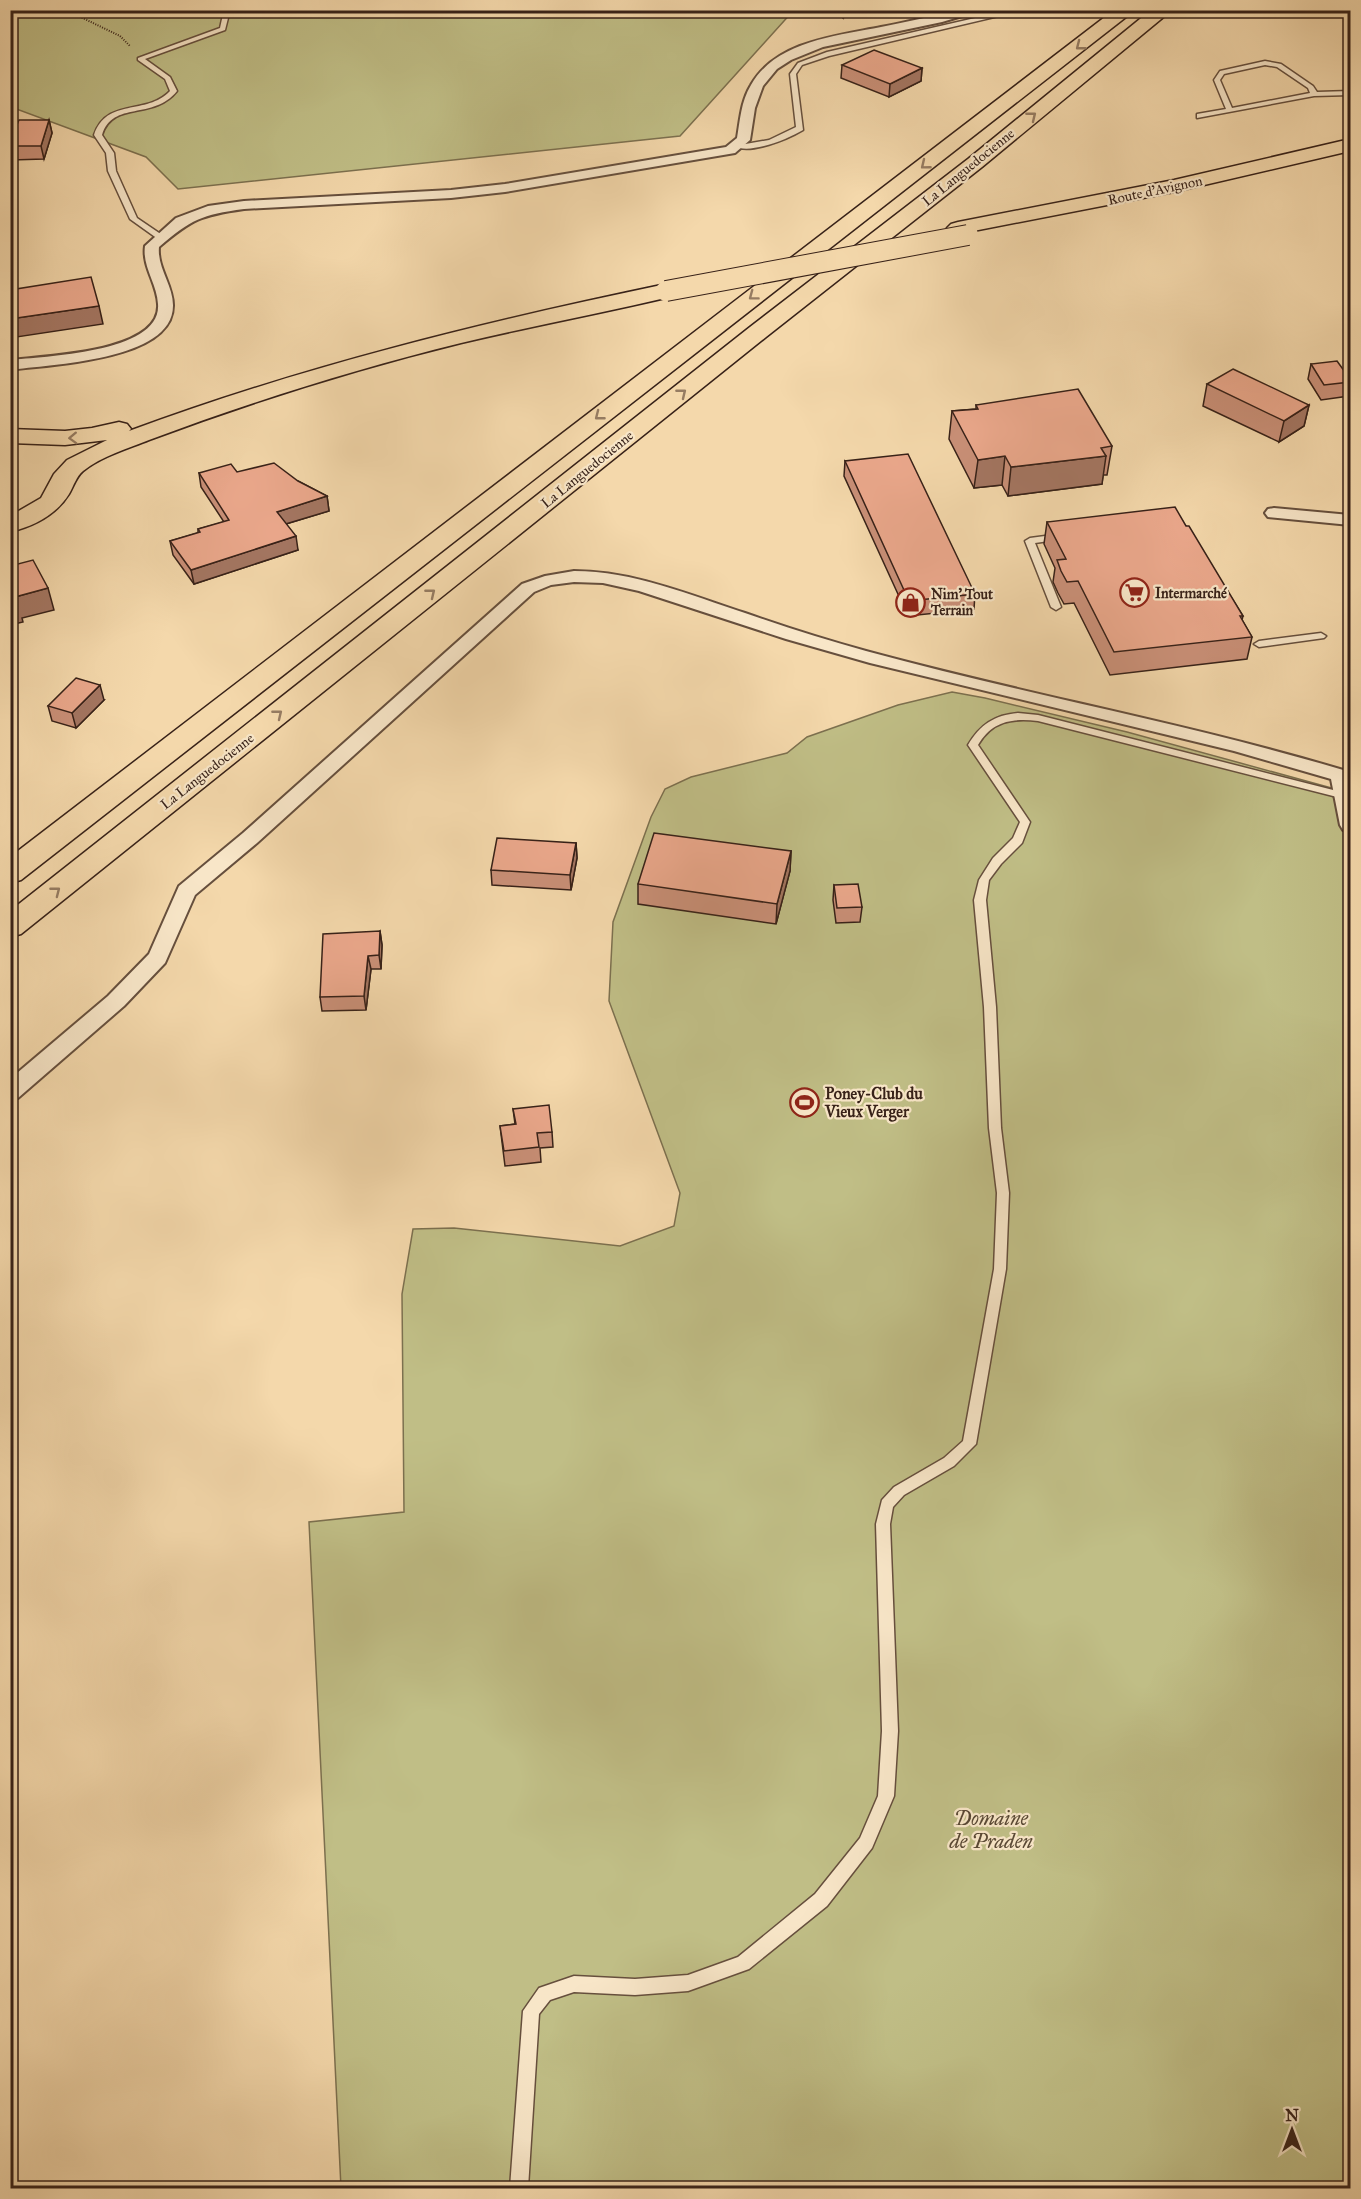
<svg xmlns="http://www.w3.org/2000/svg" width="1361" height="2199" viewBox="0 0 1361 2199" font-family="'IM FELL Great Primer',serif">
<rect width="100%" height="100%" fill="#f4d8ab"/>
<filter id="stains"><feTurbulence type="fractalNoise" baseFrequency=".00333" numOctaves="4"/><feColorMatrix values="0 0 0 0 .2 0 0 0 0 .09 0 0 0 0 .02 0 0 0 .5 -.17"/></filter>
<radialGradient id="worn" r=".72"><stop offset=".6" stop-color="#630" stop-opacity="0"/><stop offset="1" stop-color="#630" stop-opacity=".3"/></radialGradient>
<g fill="#c0be86" stroke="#7c704f" stroke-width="1.5">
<polygon points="10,11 793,11 680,136 178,189 146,157 11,107"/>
<polygon points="952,692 985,698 1127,732 1350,793 1350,2188 341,2188 309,1522 404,1512 402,1294 413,1229 454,1228 620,1246 674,1226 680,1193 609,1001 613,922 651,817 665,789 691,777 787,753 807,737 898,705"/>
</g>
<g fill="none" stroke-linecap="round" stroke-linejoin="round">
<defs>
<g id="lane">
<path d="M224 10H230L225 30 145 59 170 77 177 91C153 121 113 100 102 135L114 153 116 171 137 218 165 237 158 239 130 219 108 171 106 153 94 135C107 97 146 116 170 91L165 79 138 60V58L220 28Z"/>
<path d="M1010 10H1024L829 56 802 65 796 74 803 130C788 139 750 155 734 146L769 140 796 127 790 74 798 63 827 52Z"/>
<path d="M1265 61 1281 64 1313 86 1317 92 1350 91V95L1314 96 1197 118V114L1226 109 1214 80 1220 71ZM1265 65 1277 67 1308 88 1310 93 1232 108 1220 80 1224 74Z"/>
<polygon points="1060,534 1065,537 1063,539 1035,543 1061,607 1056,610 1051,607 1025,541 1030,538"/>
<polygon points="1321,633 1326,636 1324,638 1259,647 1254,644 1259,641"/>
<path d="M1018 713 1038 715 1345 793 1350 796 1345 799 1038 721C1012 718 992 721 978 745L1030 822 1022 843 1001 864 989 880 986 900 996 1007 1001 1128 1009 1193 1006 1269 976 1444 954 1466 904 1495 893 1507 890 1524 898 1731 894 1796 872 1848 827 1906 749 1969 688 1991 635 1995 574 1992 550 2000 539 2014 528 2188H510L523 2011 539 1988 574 1976 635 1979 688 1975 738 1957 815 1894 860 1838 878 1796 882 1731 876 1524 882 1500 894 1487 944 1458 963 1441 994 1269 997 1193 989 1128 984 1007 974 900 979 880 993 858 1013 838 1020 822 968 745C980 725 994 715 1018 713Z"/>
</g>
<g id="street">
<path d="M958 10H982L942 22 823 47 791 60 777 69 763 86 755 108 750 140 735 153 505 192 451 198 244 209C201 215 192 219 159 247 157 268 173 285 173 305 174 361 50 364 10 370V360C44 356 162 353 158 304 157 283 142 267 145 246L176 218 208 206 244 201 451 190 505 184 726 147 737 138C740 121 741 101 751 85 776 41 836 36 881 27 907 22 932 16 958 10Z"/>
<polygon points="1274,508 1350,515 1350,525 1268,517 1265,513 1268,509"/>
<path d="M574 571C633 571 690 595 745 613 785 627 826 640 866 651 1027 695 1191 724 1350 772V831L1343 830 1340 825 1331 779 1234 751 870 663 786 639 639 591 603 583 574 582 551 585 534 592 257 843 195 895 165 963 124 1006 18 1098 10 1100V1079L108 996 149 954 179 886 243 833 522 584 545 576Z"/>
</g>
<g id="primary">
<polygon points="1350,139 1350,151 1174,192 958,234 951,232 947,228 951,224 958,222 1174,180"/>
<path d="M666 284 674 286 677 291 674 296C603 313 532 326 461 343 355 369 251 402 149 440 127 449 102 456 83 471 76 477 74 485 69 494 56 515 34 526 10 532V516L41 498 54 474 67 460 107 440 65 445 10 443V429L65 431 92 428 119 422 127 424 131 429 129 431C304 366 484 322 666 284Z"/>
</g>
<g id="highway">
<polygon points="1114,10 1135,10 21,880 10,883 10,857"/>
<polygon points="1151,10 1172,10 982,167 766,337 21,934 10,937 10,911 750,327 968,159"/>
</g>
</defs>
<use href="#lane" stroke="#664f3d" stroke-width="3"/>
<use href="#street" stroke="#664f3d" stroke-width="4"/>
<use href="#primary" stroke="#372118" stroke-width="3"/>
<use href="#highway" stroke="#372118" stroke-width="3"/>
<g stroke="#372118" stroke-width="2" stroke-dasharray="1 1.5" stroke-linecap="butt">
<polyline points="66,10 120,36 130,46"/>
<polyline points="843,19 847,10"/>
</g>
<use href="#lane" fill="#f8e6c8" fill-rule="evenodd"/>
<use href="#street" fill="#f8e6c8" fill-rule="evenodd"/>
<use href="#primary" fill="#f4d8ab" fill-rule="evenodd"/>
<use href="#highway" fill="#f4d8ab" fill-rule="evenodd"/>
<defs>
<polyline id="primary-bridge" points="666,291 968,235"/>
</defs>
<use href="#primary-bridge" stroke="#372118" stroke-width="22" stroke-linecap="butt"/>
<use href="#primary-bridge" stroke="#f4d8ab" stroke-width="20"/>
</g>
<g fill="#ca9078" stroke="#372118" stroke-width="1.5">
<polygon points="842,65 922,68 921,81 889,97 841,78"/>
<polygon points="49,120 52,133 44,159 11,160 10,141"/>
<polygon points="1311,364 1350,379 1350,392 1349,396 1321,400 1308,379"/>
<polygon points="1207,384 1309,405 1304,426 1279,442 1203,406"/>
<polygon points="976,405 1112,446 1107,475 1103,475 1102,484 1008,496 1002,485 974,488 949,439 952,411 976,409"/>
<polygon points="845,461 975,594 974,609 908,616 844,476"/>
<polygon points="237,472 298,481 327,496 329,511 286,524 298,550 194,584 173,555 170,541 198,533 198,529 224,522 201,487 199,473"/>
<polygon points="1047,522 1186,526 1243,616 1242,620 1252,637 1247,659 1110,675 1074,603 1064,604 1058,593 1053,582 1055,568 1044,544"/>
<polygon points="104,700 76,728 52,721 48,706"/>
<polygon points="576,843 577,858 571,890 492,885 491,870"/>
<polygon points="791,851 790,871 776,924 638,904 638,884"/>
<polygon points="834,885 862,907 860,922 836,923 833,900"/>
<polygon points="380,931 382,945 381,969 371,969 366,1010 322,1011 320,997"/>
<polygon points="513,1109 552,1132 553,1147 540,1148 541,1162 505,1166 500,1126 515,1124"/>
</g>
<g fill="#a47662" stroke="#372118" stroke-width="1.5">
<polygon points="922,68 921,81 889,97 890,84"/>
<polygon points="49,120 52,133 44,159 41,146"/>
<polygon points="99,306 103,324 10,338 10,319"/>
<polygon points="1309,405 1304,426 1279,442 1284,421"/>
<polygon points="1005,456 1002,485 974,488 978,460"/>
<polygon points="1106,456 1102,484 1008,496 1011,467"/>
<polygon points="327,496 329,511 279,526 277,512"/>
<polygon points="296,536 298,550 194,584 191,570"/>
<polygon points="48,588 54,610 22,618 23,622 10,625 10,602 15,597"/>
<polygon points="100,685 104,700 76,728 72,713"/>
<polygon points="576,843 577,858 571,890 570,875"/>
<polygon points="791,851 790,871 776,924 777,904"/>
<polygon points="380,931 382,945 381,969 379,955"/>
<polygon points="368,956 371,969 366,1010 364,996"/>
</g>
<g fill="#eba88c" stroke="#372118" stroke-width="1.5">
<polygon points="874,50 922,68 890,84 842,65"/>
<polygon points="19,120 49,120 41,146 10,146 10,141"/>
<polygon points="91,277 99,306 10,319 10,290"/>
<polygon points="1337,361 1350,379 1350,382 1324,385 1311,364"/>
<polygon points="1233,369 1309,405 1284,421 1207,384"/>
<polygon points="1078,389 1112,446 1101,448 1106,456 1011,467 1005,456 978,460 952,411 978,409 976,405"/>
<polygon points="908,454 975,594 909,601 845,461"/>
<polygon points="274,463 298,481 327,496 277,512 296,536 191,570 170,541 200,532 198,529 229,520 199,473 231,464 237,472"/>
<polygon points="1175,507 1186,526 1189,526 1243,616 1240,616 1252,637 1114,652 1078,581 1067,582 1061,571 1057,560 1066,559 1047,522"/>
<polygon points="33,560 48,588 15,597 17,600 10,602 10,566"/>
<polygon points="76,678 100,685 72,713 48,706"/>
<polygon points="654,833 791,851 777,904 638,884"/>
<polygon points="497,838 576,843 570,875 491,870"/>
<polygon points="858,884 862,907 837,908 834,885"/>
<polygon points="380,931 379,955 368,956 364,996 320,997 323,934"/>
<polygon points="549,1105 552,1132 537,1133 539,1147 504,1151 500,1126 516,1124 513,1109"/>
</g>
<defs><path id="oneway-chevron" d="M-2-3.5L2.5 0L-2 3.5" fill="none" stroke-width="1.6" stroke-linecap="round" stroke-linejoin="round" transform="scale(1.5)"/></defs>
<g stroke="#967c62">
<use href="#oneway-chevron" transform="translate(1080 46) rotate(142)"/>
<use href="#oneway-chevron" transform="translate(1032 116) rotate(-39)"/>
<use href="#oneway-chevron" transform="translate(925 165) rotate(141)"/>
<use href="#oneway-chevron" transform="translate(753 296) rotate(143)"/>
<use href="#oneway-chevron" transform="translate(682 393) rotate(-39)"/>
<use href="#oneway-chevron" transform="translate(599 416) rotate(142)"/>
<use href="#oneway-chevron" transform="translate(73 438) rotate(178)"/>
<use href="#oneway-chevron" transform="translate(431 593) rotate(-39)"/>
<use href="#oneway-chevron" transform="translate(278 714) rotate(-39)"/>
<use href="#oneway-chevron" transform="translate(56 891) rotate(-38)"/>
</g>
<defs>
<symbol id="supermarket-ring" viewBox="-11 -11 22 22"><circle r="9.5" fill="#f8e6c8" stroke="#8f2418" stroke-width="1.5"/><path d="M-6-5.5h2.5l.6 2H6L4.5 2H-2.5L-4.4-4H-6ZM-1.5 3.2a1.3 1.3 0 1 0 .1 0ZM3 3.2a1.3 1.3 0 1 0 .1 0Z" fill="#8f2418"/></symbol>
<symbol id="shop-ring" viewBox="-11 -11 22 22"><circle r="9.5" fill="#f8e6c8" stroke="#8f2418" stroke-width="1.5"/><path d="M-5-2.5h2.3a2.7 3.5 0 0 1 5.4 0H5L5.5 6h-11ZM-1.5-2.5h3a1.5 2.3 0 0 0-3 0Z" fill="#8f2418"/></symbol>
<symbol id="stadium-ring" viewBox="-11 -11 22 22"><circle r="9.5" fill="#f8e6c8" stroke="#8f2418" stroke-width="1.5"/><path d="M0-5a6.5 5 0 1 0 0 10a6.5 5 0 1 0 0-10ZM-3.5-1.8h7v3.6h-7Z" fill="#8f2418"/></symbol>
</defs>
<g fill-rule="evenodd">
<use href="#supermarket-ring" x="1118" y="576" width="33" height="33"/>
<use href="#shop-ring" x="894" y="586" width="33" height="33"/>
<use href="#stadium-ring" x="788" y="1086" width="33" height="33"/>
</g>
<g text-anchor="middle" stroke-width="4.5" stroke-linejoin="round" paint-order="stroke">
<g font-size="14" fill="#372118" stroke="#f8e6c8">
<text transform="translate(968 167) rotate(-39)" y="5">La Languedocienne</text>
<text transform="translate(1155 190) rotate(-12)" y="5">Route d'Avignon</text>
<text transform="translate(587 469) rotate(-39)" y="5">La Languedocienne</text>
<text transform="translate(207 771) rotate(-38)" y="5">La Languedocienne</text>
</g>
<g font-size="14" font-weight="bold" fill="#372118" stroke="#f8e6c8" text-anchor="start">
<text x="1155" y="598">Intermarché</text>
<text x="931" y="599">Nim' Tout<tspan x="931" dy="16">Terrain</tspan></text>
</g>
<g font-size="16" font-weight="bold" fill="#372118" stroke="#f8e6c8" text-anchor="start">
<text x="825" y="1099">Poney-Club du<tspan x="825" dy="18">Vieux Verger</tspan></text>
</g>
<g font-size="20" font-style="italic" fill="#594834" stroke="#f8e6c8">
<text x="991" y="1825">Domaine<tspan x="991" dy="23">de Praden</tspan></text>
</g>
</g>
<rect width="1361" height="2199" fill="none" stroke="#f4d8ab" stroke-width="36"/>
<rect x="12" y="12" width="1337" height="2175" fill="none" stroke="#372118" stroke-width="3"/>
<rect x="18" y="18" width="1325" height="2163" fill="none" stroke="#372118" stroke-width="1.5"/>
<g transform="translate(1292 2130)" stroke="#f8e6c8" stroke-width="4.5" paint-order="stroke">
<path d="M0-4.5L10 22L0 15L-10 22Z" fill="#372118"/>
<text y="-9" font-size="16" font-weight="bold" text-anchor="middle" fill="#372118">N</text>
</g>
<rect width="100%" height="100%" filter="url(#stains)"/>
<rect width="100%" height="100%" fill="url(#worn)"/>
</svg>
